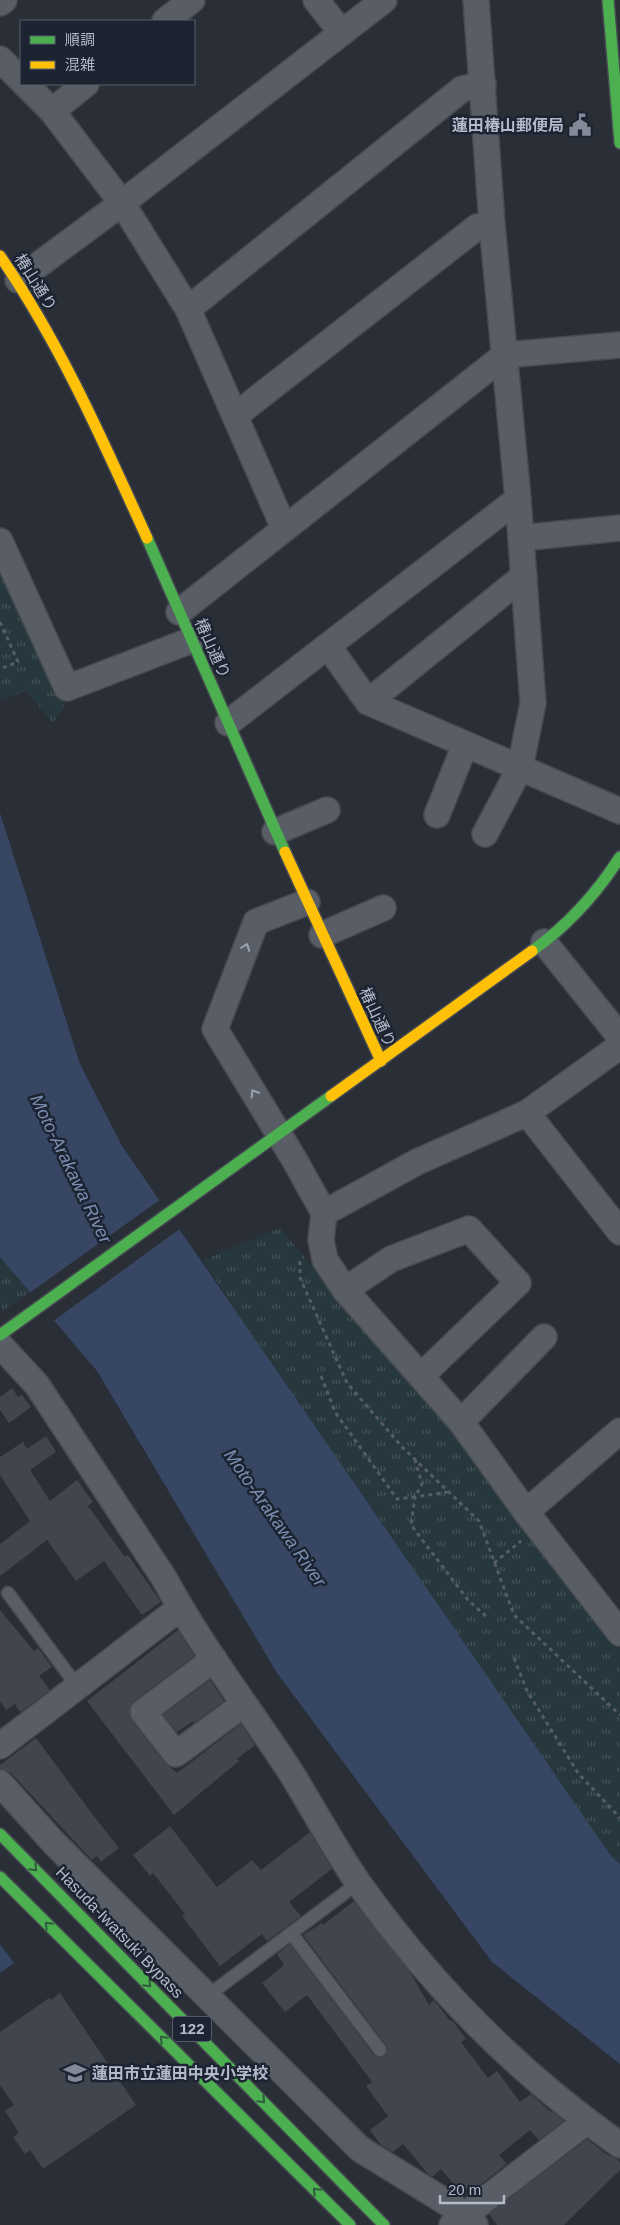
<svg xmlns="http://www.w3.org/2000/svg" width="620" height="2225" viewBox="0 0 620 2225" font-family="Arial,'Noto Sans JP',sans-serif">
<defs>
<pattern id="grass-tufts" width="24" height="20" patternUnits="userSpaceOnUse" patternTransform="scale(1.25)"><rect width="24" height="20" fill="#26383d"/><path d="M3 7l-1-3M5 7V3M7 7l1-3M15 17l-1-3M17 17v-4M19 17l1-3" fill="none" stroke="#435358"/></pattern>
</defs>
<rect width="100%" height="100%" fill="#292e37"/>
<g fill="url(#grass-tufts)">
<polygon points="0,561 65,704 53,723 26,691 0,700"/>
<polygon points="280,1228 421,1396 471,1449 620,1649 620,1864 611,1856 306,1419 203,1260"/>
<polygon points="0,1257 30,1292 2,1311 0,1308"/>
</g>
<g fill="#374763">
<polygon points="0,813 80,1064 122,1146 611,1856 620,1864 620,2064 492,1962 277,1673 97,1371 0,1257"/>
<polygon points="0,1944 14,1963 0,1973"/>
</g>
<polygon fill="#292e37" points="161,1199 181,1228 52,1322 28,1294"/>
<g fill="#41454d">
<polygon points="12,1388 18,1397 22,1395 31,1407 9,1423 0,1410 0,1397"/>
<polygon points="46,1436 56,1452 30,1470 50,1501 77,1480 93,1502 88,1506 125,1557 128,1555 161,1602 142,1615 104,1561 76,1581 47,1540 0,1576 0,1544 30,1521 0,1475 0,1457 23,1442 27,1449"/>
<polygon points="0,1610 34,1651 38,1648 52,1667 39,1676 50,1690 20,1712 15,1704 6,1710 0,1701"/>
<polygon points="178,1630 194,1656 134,1701 130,1707 129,1713 132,1721 165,1763 177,1773 241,1724 255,1745 237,1759 239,1761 174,1815 87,1701"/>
<polygon points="210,1680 224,1701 194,1723 193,1721 177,1732 163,1715"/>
<polygon points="36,1738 93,1815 119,1848 101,1862 97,1856 92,1860 11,1773 0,1769 0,1765"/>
<polygon points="170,1826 217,1887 252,1860 261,1870 310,1832 332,1869 289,1902 301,1916 267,1941 262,1934 220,1966 182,1916 185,1914 153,1873 150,1876 133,1855"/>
<polygon points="354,1901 410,1972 429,2005 434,2000 450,2021 452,2020 466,2039 461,2042 488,2078 497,2071 520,2102 531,2094 551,2112 552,2111 564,2121 539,2140 530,2130 499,2155 507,2164 472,2191 469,2187 462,2194 441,2169 432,2177 428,2174 403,2144 393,2152 381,2145 370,2130 388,2116 366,2086 372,2082 307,1995 285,2012 262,1983 284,1965 277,1954 290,1944 374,2055 381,2058 385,2056 388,2049 386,2045 303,1935 322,1923 323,1925"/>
<polygon points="60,1993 136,2105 43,2169 30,2150 25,2154 13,2137 19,2133 5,2111 14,2105 0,2085 0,2032 49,1998 51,2000"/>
<polygon points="587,2139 606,2154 617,2159 620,2162 620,2170 564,2225 497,2225 489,2214"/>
</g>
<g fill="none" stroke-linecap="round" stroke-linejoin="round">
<defs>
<g id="lane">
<polyline points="8,1593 77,1686"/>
<polyline points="291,1933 380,2050"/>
<polyline points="206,1997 358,1883"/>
</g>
<g id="street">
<polyline points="316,0 342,33"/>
<polyline points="476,0 492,224 518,499 533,703 520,768 485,834"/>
<polyline points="0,3 4,0"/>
<polyline points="165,21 192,0"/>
<polyline points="0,59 21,80"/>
<polyline points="25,84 52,111 122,203 188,309 284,528"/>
<polyline points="52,111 86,84"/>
<polyline points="18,280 122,203 384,0"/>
<polyline points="188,309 462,89 483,84"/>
<polyline points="236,415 477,227 492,224"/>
<polyline points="521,538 620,528"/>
<polyline points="0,541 67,688 192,640"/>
<polyline points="179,612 505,355 620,345"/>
<polyline points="328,646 368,702 620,811"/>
<polyline points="368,702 524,576"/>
<polyline points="228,723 518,499"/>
<polyline points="437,815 465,745"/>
<polyline points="275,832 327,810"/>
<polyline points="307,902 256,922 215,1029 294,1159 324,1213 321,1240 325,1260 345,1290 461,1422 526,1512 620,1633"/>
<polyline points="322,935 383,908"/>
<polyline points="544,942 620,1037"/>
<polyline points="527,1113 620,1232"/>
<polyline points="324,1213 417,1162 527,1113 620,1046"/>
<polyline points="345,1290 391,1259 469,1229 518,1283 421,1376"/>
<path d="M0 1345 37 1385 164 1578C200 1645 248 1707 290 1771 313 1808 334 1848 359 1884 431 1985 519 2074 620 2145"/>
<polyline points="461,1422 544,1337"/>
<polyline points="526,1512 620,1431"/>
<polyline points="214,1659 143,1712 176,1754 244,1704"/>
<polyline points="0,1746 180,1608"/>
<polyline points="0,1783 53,1842 360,2149 454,2207 475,2225"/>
<polyline points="452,2225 587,2121"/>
</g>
<g id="fast">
<polyline points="608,0 620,143"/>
<polyline points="147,538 285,852"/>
<path d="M532 951C567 926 597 893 620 857"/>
<polyline points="0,1335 331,1096"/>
<polyline points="0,1834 384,2225"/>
<polyline points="0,1877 350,2225"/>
</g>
<g id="slow">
<path d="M0 256C61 345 103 441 147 538"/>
<polyline points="285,852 381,1061"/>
<polyline points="331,1096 532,951"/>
</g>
</defs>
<use href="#lane" stroke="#454950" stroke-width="15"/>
<use href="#street" stroke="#454950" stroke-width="28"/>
<use href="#fast" stroke="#454950" stroke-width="14"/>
<use href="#slow" stroke="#454950" stroke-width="14"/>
<g stroke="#565c63" stroke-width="3" stroke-dasharray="4 4" stroke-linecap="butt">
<polyline points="0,622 18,662 0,669"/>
<polyline points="300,1261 300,1278 347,1383 403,1448 479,1521 514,1615 620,1715"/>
<polyline points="321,1376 335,1412 397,1499 415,1497 422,1484 415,1460"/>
<polyline points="448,1492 415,1497 411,1525 468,1600 488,1618"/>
<polyline points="494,1563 521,1541"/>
<polyline points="514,1658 527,1691 578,1773 620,1818"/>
</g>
<use href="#lane" stroke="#595d65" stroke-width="12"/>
<use href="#street" stroke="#595d65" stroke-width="25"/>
<use href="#fast" stroke="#4caf50" stroke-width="11"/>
<use href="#slow" stroke="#ffc107" stroke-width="11"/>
</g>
<defs><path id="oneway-chevron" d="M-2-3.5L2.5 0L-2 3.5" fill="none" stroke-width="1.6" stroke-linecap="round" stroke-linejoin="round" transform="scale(1.25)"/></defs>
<g stroke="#9ca3b0">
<use href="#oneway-chevron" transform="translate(246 947) rotate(-69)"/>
<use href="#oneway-chevron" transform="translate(254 1093) rotate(-122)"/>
</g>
<g stroke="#2f5c3e">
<use href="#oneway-chevron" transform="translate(34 1868) rotate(46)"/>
<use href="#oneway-chevron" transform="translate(48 1925) rotate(-135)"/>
<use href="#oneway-chevron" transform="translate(148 1984) rotate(46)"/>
<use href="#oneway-chevron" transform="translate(163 2039) rotate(-135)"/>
<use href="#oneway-chevron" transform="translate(262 2100) rotate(46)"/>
<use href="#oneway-chevron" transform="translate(316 2191) rotate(-135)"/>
</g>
<defs>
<symbol id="civic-bare" viewBox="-9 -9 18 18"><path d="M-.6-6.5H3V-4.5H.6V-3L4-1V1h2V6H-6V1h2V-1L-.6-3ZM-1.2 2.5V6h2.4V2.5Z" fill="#838996" stroke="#1c2432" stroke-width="2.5" paint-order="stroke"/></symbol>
<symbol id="school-bare" viewBox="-9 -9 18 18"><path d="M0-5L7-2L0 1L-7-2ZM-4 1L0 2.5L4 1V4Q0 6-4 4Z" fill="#838996" stroke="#1c2432" stroke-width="2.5" paint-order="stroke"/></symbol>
</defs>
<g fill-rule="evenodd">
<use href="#civic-bare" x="564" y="109" width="32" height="32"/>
<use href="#school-bare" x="59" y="2057" width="32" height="32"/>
</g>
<g text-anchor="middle" stroke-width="5" stroke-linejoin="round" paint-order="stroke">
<rect fill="#1c2432" stroke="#868d9c" stroke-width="1" x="173" y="2016.5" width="38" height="25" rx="4"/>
<g font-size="15" font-weight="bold" fill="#b3bac9">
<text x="192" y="2034">122</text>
</g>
<g font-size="16" font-weight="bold" fill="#b3bac9" stroke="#1c2432" text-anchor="end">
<text x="564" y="131">蓮田椿山郵便局</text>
<text x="92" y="2079" text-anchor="start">蓮田市立蓮田中央小学校</text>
</g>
<g font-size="16" fill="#b3bac9" stroke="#1c2432">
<text transform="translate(36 282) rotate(58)" y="6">椿山通り</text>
<text transform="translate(213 648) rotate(66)" y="6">椿山通り</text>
<text transform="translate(378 1017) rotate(65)" y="6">椿山通り</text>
<text transform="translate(120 1932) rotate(46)" y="6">Hasuda-Iwatsuki Bypass</text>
</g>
<g font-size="18" font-style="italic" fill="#7a8fb1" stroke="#1c2432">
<text transform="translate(71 1169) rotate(64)" y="6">Moto-Arakawa River</text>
<text transform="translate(275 1518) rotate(55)" y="6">Moto-Arakawa River</text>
</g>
</g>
<rect x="20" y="20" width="175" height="65" fill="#1c2432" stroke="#58606e"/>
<rect x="30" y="36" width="25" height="8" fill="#4caf50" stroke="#58606e"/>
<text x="65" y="45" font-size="15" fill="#b3bac9">順調</text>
<rect x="30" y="61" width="25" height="8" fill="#ffc107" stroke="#58606e"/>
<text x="65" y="70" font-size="15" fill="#b3bac9">混雑</text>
<path d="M440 2195v8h64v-8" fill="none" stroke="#b3bac9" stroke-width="2.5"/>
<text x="448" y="2195" font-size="15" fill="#b3bac9" stroke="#1c2432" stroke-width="4" paint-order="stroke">20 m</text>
</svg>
